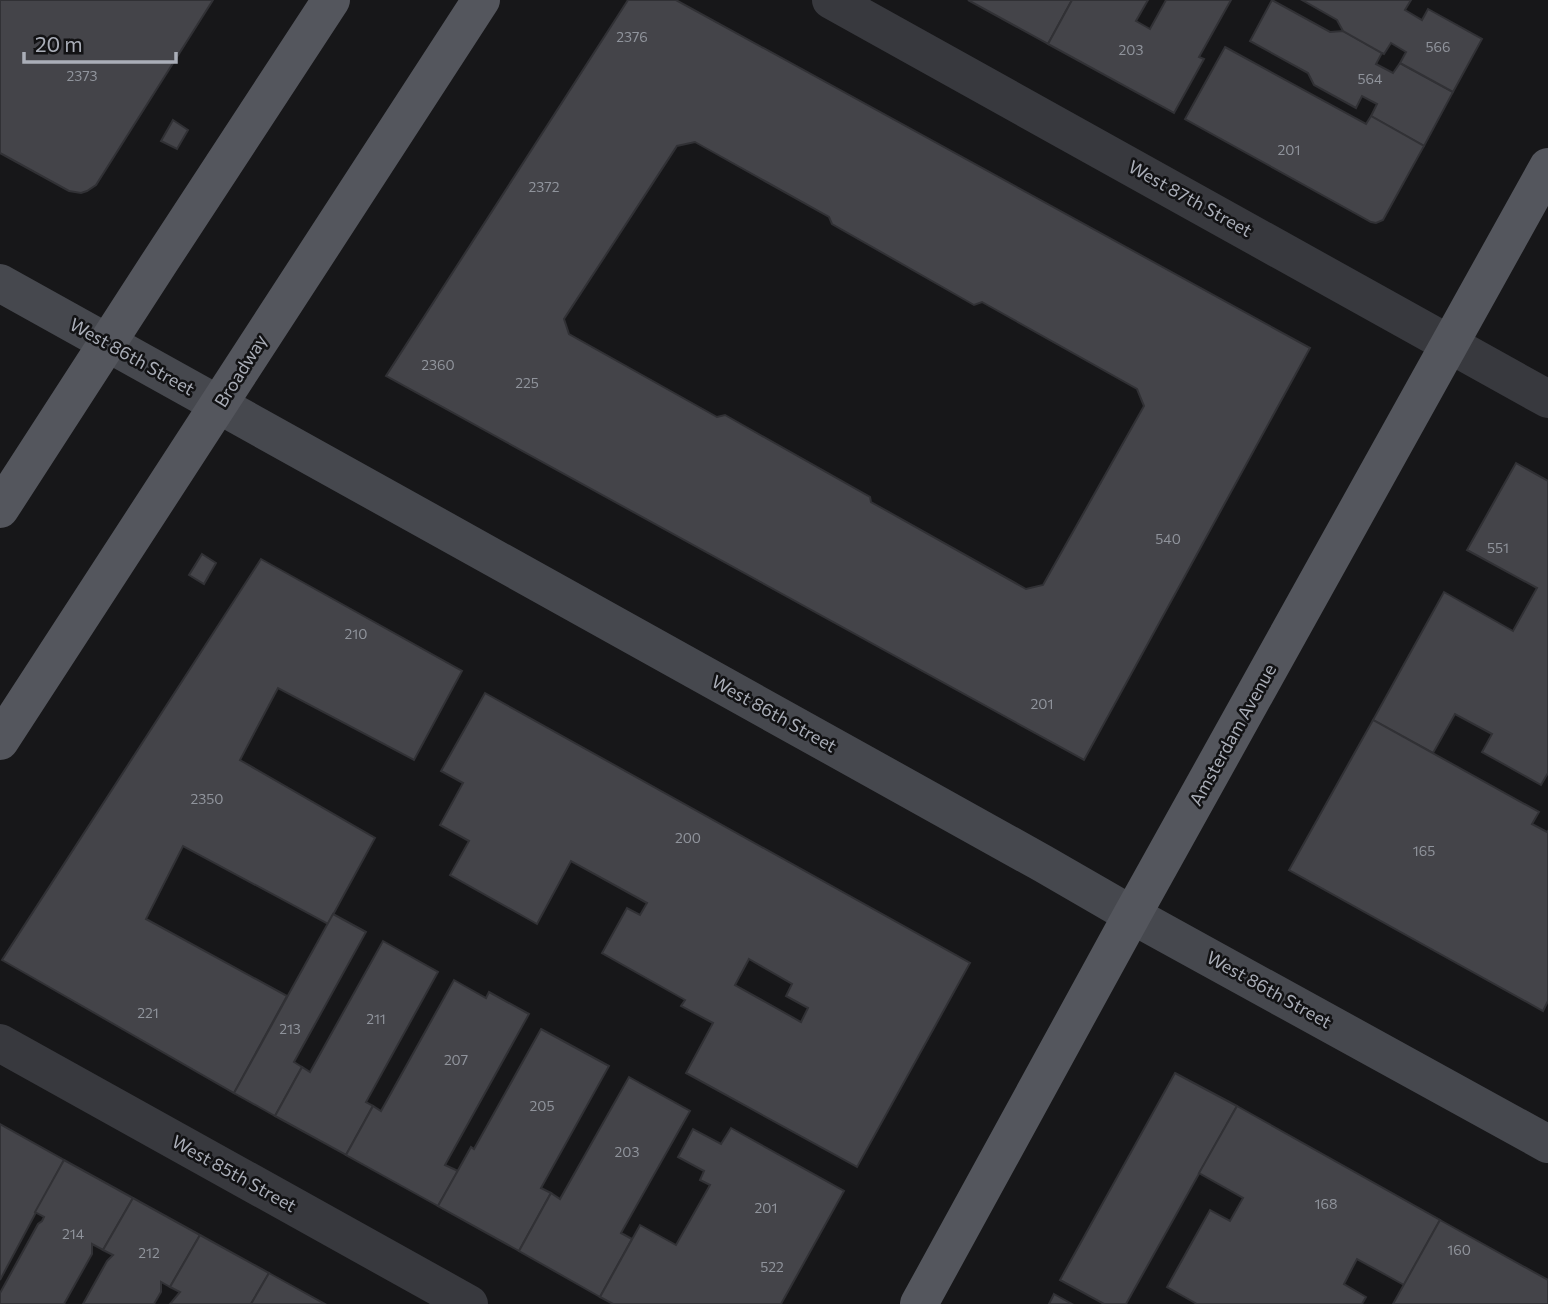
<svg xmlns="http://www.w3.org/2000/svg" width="1548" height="1304" viewBox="0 0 1548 1304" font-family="Commissioner,sans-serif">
<rect width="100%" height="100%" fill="#171719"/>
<g fill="#444449" stroke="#313135" stroke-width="2" fill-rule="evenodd">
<polygon points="0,0 213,0 96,185 87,191 81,193 69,191 0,153"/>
<path d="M628 0H676L1310 348 1084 760 386 376ZM695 142 829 217 832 224 974 305 982 302 1137 389 1144 406 1043 585 1026 589 871 502 870 497 725 415 717 417 569 334 564 319 677 146Z"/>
<polygon points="968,0 1072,0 1048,44"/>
<polygon points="1072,0 1148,0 1136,21 1150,29 1166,0 1231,0 1199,57 1204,59 1174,113 1048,44"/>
<polygon points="1272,0 1330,32 1343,31 1382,53 1376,64 1393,73 1400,63 1453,92 1424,146 1371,116 1377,104 1362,96 1356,108 1314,85 1308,73 1250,41"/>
<polygon points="1302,0 1411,0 1405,10 1422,20 1428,9 1482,39 1453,92 1400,63 1406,52 1391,43 1384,54 1382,53 1343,31 1337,20"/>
<polygon points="1225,47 1366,124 1371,116 1424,146 1383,220 1376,223 1371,222 1185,119"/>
<polygon points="173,120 188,130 177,149 161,141"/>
<polygon points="1516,463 1548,481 1548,773 1541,785 1482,752 1492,734 1455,714 1433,753 1373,720 1444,592 1513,631 1537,588 1467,550"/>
<polygon points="202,554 216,563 204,584 189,575"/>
<polygon points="261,559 462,671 414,760 278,688 240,760 375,838 328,924 183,846 146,919 287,996 234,1093 2,960"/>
<path d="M485 693 970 963 857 1167 686 1073 713 1023 681 1006 685 1000 602 953 627 908 640 915 647 903 571 861 537 924 450 875 469 841 440 825 463 783 441 771ZM749 959 792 984 786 996 808 1008 801 1022 735 985Z"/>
<polygon points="1373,720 1539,812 1532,824 1547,832 1548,831 1548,1001 1543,1011 1289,870"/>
<polygon points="333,914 366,932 294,1062 302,1067 275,1116 234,1093"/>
<polygon points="383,941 438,972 366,1102 373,1106 346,1155 275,1116 302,1067 310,1072"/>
<polygon points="454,980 486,998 489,992 529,1014 445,1165 458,1171 438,1206 346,1155 373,1106 381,1111"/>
<polygon points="541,1029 609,1066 541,1188 551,1193 519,1251 438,1206 471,1147 474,1149"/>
<polygon points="1175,1073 1237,1106 1126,1304 1104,1304 1060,1280"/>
<polygon points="629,1077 690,1111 621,1233 632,1239 600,1297 519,1251 551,1193 560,1199"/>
<polygon points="1237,1106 1440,1220 1404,1285 1357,1259 1344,1284 1366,1297 1362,1304 1197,1304 1167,1287 1210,1210 1230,1221 1243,1198 1199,1173"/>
<polygon points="0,1124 64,1160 0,1280"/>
<polygon points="731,1128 844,1191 781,1304 613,1304 600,1297 640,1225 676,1245 710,1185 700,1180 704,1171 678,1157 693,1129 721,1144"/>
<polygon points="64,1160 133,1198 103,1250 92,1244 92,1254 64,1304 0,1304 0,1293 38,1224 42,1221 44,1217 35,1212"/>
<polygon points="133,1198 200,1235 170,1287 161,1282 161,1292 154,1304 83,1304 107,1261 113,1255 103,1250"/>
<polygon points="1440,1220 1548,1280 1548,1304 1393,1304"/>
<polygon points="200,1235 269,1273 251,1304 170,1304 180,1292 170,1287"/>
<polygon points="269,1273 325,1304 251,1304"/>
<polygon points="1054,1294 1072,1304 1049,1304"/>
</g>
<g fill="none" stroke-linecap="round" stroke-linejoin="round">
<g stroke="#38393e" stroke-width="38">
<polyline points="831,0 1548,399"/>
<polyline points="0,1043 469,1304"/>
</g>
<polyline stroke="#46484e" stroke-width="38" points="0,283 1042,863 1132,915 1548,1144"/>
<g stroke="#54565d" stroke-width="38">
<polyline points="0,509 161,260 331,0"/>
<polyline points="0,741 481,0"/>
<polyline points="919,1304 1132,915 1548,167"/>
</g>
</g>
<g text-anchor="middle" stroke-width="5" stroke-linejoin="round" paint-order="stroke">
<g font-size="14" fill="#90949c">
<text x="632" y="42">2376</text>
<text x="1438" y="52">566</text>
<text x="1131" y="55">203</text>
<text x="82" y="81">2373</text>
<text x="1370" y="84">564</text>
<text x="1289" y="155">201</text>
<text x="544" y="192">2372</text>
<text x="438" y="370">2360</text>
<text x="527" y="388">225</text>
<text x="1168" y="544">540</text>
<text x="1498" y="553">551</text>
<text x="356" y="639">210</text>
<text x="1042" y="709">201</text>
<text x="207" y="804">2350</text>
<text x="688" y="843">200</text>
<text x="1424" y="856">165</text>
<text x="148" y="1018">221</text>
<text x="376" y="1024">211</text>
<text x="290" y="1034">213</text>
<text x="456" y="1065">207</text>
<text x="542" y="1111">205</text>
<text x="627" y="1157">203</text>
<text x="1326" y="1209">168</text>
<text x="766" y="1213">201</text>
<text x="73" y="1239">214</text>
<text x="1459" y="1255">160</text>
<text x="149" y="1258">212</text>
<text x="772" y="1272">522</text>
</g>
<g font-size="18" fill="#aaaeb8" stroke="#121214">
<text transform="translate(1190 199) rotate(29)" y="6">West 87th Street</text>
<text transform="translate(132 357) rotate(29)" y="6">West 86th Street</text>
<text transform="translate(241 371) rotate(-58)" y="6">Broadway</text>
<text transform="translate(774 714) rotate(29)" y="6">West 86th Street</text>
<text transform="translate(1233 735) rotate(-61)" y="6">Amsterdam Avenue</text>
<text transform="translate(1269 990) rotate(29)" y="6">West 86th Street</text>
<text transform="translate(234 1174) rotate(29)" y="6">West 85th Street</text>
</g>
</g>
<path d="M24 52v10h152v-10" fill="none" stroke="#aaaeb8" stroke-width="3.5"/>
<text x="35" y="52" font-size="21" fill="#aaaeb8" stroke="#121214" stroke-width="5" paint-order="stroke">20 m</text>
</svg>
